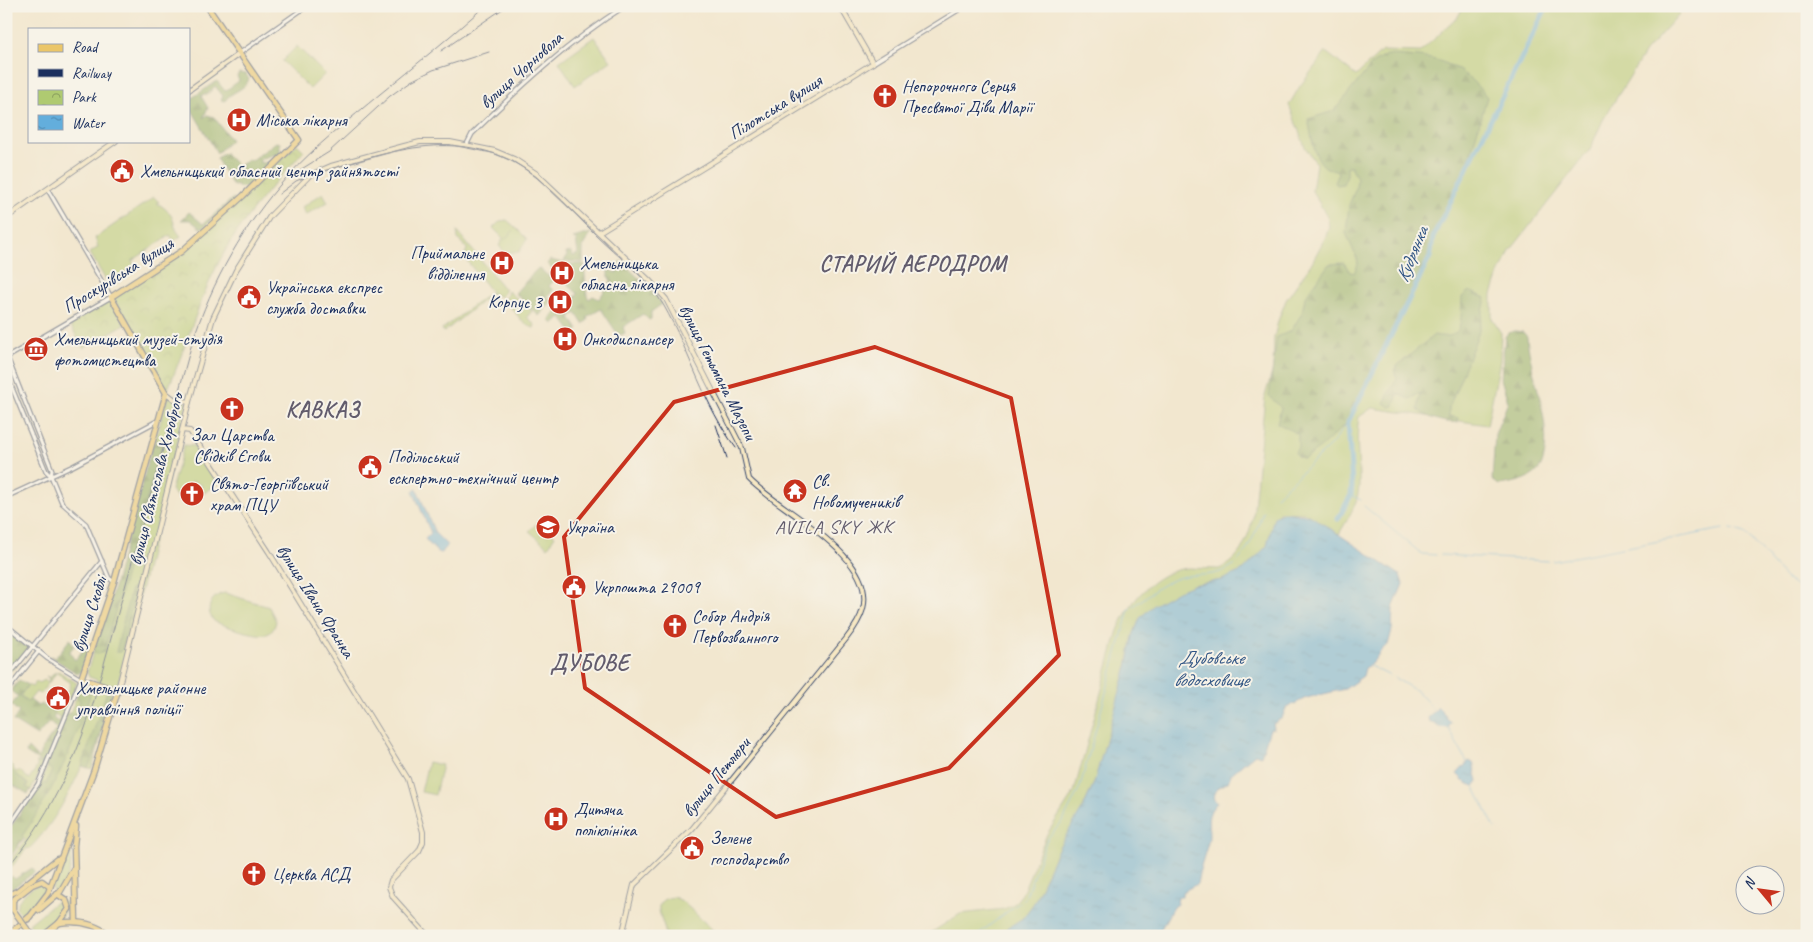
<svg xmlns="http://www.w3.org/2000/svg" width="1813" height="942" viewBox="0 0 1813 942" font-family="Caveat,sans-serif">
<defs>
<pattern id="forest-firs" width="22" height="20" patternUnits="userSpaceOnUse" patternTransform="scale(1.25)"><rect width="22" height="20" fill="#8bae63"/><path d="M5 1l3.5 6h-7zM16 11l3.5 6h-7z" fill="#718e55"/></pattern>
<pattern id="park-crowns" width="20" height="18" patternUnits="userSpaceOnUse" patternTransform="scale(1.25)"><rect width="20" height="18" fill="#afca71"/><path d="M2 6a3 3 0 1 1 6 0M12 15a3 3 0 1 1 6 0" fill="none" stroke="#8ea460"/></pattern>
<pattern id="water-ripples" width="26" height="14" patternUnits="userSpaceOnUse" patternTransform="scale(1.25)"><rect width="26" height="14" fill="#63aedc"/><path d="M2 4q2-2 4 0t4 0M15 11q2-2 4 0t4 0" fill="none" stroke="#518eb6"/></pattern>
</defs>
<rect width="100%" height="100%" fill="#f7f3e8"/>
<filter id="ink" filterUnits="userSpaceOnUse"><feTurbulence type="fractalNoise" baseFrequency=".02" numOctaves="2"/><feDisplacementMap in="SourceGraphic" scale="10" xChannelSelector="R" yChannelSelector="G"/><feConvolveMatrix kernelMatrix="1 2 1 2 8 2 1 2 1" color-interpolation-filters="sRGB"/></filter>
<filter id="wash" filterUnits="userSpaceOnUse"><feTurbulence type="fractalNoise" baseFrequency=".0096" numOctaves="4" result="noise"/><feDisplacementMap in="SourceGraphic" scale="20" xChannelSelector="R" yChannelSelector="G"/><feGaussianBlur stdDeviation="1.12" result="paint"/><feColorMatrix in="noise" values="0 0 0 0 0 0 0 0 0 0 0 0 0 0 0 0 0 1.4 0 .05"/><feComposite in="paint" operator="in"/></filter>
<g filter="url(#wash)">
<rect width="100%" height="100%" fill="#f2e7cf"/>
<g fill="#afca71" stroke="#657c68">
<path d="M1464 6H1667L1680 13 1645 52 1603 120 1590 149 1510 251 1499 274 1492 295V319L1501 333 1500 361 1487 425 1372 408 1359 417C1355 441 1360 464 1359 487 1358 504 1347 520 1339 534L1305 513 1280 512 1274 519 1267 546 1244 570 1222 580 1193 585 1178 592 1154 605 1140 618 1133 636 1127 667 1094 783 1079 816 1059 847 1034 903 1023 918 995 936H926L960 914 1004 909 1014 904 1022 894 1047 834 1074 792 1117 633C1127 604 1154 571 1188 568 1198 568 1209 569 1219 569 1241 559 1247 540 1253 518L1265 396 1273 369 1274 338 1278 321 1286 300 1311 264 1326 236 1329 226 1327 216 1312 191 1316 163 1305 147 1289 105 1300 86 1326 52 1356 76 1382 51 1420 52 1457 18Z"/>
<polygon points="594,37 611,61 575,86 559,62"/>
<polygon points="297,46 325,74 310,89 282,61"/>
<polygon points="323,193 328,202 305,215 302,207"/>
<path d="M154 197 159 202 157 203C180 217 169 224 181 236L174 241 170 235 132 261 135 267 122 275 123 278 115 283 111 277 105 279 90 253 98 247 95 238Z"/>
<polygon points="507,220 516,228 504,240 516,228 527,239 519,252 505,252 499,246 503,238 493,228 500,221"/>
<polygon points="457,231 505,290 501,297 492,293 444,332 442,329 445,327 491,292 464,257 467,249 458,239"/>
<polygon points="508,291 532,311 527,317 535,325 534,328 525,324 505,301"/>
<path d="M168 395 187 403 117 688 108 686 107 691 112 694 92 769 82 766C69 795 52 826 29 849L27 848 6 874V866L26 840 22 837 6 855V834L39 787 82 684 95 687 97 680 89 677 87 672 115 584Z"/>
<polygon points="184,445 194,446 218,484 196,498 202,485 192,481 185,496 184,505 171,490"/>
<path d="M225 593 269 607 276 621C275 626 273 632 267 634 258 637 223 626 214 621 204 610 211 595 225 593Z"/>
<polygon points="58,671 77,683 61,718 51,712 70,688 69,686 71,683 57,673"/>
<polygon points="55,672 56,673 40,694 36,692 28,702 20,695 28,685 32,687 37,681 39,683 45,680 48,682 49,679 46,676 50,678"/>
<polygon points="6,760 14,767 13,769 17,772 19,770 29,779 37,767 37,762 43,765 31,790 26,787 28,784 6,769"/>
<polygon points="428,762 442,765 435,795 421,792"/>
<path d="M70 840 72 841C72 855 72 889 53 892L52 888Z"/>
<path d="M43 883 47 888 40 901 23 916 16 908C18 897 32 886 43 883Z"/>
<path d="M674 897 682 901 719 936H665C667 921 645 900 674 897Z"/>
<path d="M58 900 65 902C68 913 50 933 38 933L29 924Z"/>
</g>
<g fill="url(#forest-firs)" stroke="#536e60">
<path d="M1386 55C1434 57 1455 58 1487 97L1464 177 1433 236 1428 257 1347 423 1320 448 1304 459 1297 456 1295 453 1298 447V434L1277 423 1281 408 1269 396 1277 337 1291 331 1302 313 1305 297 1329 264 1344 263 1350 272 1354 273 1358 264 1357 259 1346 233 1349 205 1356 188 1357 178 1351 166H1347V175L1343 184 1337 185 1335 183 1339 173C1335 168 1330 170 1325 167 1312 156 1312 135 1308 119L1334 111 1373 63Z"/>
<path d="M239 73 246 74 249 79C245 91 229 92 225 101L221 100 223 96 215 86 207 95 204 94 201 96 208 108 203 118 207 115 214 117 231 140 217 153 189 105V100L217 81 225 91 239 81 237 76Z"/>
<polygon points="276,142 280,143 280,156 276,159 274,157 276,154 260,159 260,163 273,162 247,188 238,187 236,185 233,186 216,158 225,153 238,166 249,159 251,161"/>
<polygon points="233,198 235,200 203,228 200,228 190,220 181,220 189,212 203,224"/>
<polygon points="591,233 583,246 583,262 564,261 567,256 566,253 571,252 573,256 578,254 576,240 573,238"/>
<polygon points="550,260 570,264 584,264 587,296 589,299 593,296 599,299 611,281 608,276 608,270 617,273 618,265 621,261 649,288 662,304 651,312 651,319 649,320 643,314 623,327 625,333 621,335 617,333 601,309 587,317 588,320 583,324 576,313 570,317 578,330 574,334 561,317 553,324 549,320 560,308 571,314 566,307 578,294 547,264"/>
<polygon points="540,269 554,281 549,286 553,290 547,297 552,301 539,316 515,293 536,270"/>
<path d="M1469 291 1486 298 1478 334 1449 408V416L1458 418V422C1446 424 1427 418 1418 410L1420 393 1410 399 1398 394 1394 406 1390 407 1384 403 1397 378 1394 370 1397 366 1434 335C1466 342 1460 320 1462 297Z"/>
<path d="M1515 331 1523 332 1527 337C1530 374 1555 428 1542 464 1536 480 1513 483 1499 485L1492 480 1495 434 1508 402 1501 379 1505 337 1508 333Z"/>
<polygon points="153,443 162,445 104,652 97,654 93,652 115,584"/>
<polygon points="136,588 122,649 120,652 116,652 131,589"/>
<polygon points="6,630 29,648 12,670 6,666"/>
<polygon points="70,639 74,646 69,652 75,660 84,649 89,651 83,670 78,674 50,656 55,658"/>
<path d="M19 680 28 685 20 696 28 702 30 700 38 706 41 704 56 714 53 718 58 722 75 687 65 713 66 714 75 713 80 701 76 696 81 686 92 689C76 742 54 791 22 836L24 838 6 863 7 853 14 843 6 834 41 782 46 784 52 770 26 753 28 748 38 758 44 745 57 729 49 722 37 736 13 721 19 712 11 705 18 697 11 691Z"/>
<polygon points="107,691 112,694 94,755 88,768 82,766"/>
<polygon points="7,767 28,784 26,787 31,790 28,794 6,781"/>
<polygon points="32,868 35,872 6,893 6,881 12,876 15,879"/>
</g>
<g fill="url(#park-crowns)" stroke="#657c68">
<path d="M297 144 304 151C272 185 242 219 220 260 198 301 186 348 167 391L113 298 183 252Z"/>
<polygon points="111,299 125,324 83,348 69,323"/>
<polygon points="539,521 555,536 548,547 529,531"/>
</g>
<g fill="url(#water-ripples)" stroke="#3f6e9d">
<polygon points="417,489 435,533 447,545 442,553 437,552 425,539 431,533 413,491"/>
<path d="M1284 512 1311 516 1400 575 1403 584 1393 608 1392 630 1388 645C1378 650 1376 663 1365 668L1363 676 1345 689 1306 698 1286 708 1282 718 1273 724 1274 728 1270 729 1261 756 1255 754 1231 774 1228 782 1218 787 1213 798 1217 803C1202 817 1212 828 1208 843 1204 857 1199 870 1197 884L1182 892V897H1178L1177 904 1173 907 1157 936H995L1023 918 1034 903 1059 847 1084 806 1094 783 1127 667 1133 636 1140 618 1154 605 1178 591 1193 585 1222 580 1244 570 1267 546 1274 517Z"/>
<polygon points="1438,707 1451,723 1448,728 1439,727 1429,721 1428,718"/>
<polygon points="1469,761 1473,763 1478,781 1474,786 1466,783 1457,774"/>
</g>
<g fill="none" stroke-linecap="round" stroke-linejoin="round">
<g stroke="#63aedc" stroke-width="1">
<polyline points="1351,495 1361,500"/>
<polyline points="1276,496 1332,444 1348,422"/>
<polyline points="1364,506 1417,550 1422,554 1436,555"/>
<polyline points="1731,529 1745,533 1785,578 1807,594"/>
<polyline points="1441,555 1548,561"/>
<polyline points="1553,561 1723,529"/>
<polyline points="1370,666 1390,676"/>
<polyline points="1395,678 1418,692 1430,705"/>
<polyline points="1432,708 1434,710"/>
<polyline points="1448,728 1467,762"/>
<polyline points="1474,786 1495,828"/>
<path d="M976 936 1025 898 1047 839 1063 821 1080 787 1129 609C1145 599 1159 584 1178 578 1189 574 1200 576 1212 574 1244 569 1253 538 1263 512"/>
</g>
<polyline stroke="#63aedc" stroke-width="5" points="1338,519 1351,495 1352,485 1348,422 1430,257 1433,237 1547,6"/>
</g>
</g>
<g filter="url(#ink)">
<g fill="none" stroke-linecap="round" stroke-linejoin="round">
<defs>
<g id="tertiary">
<polyline points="240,53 307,6"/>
<polyline points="873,63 965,6"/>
<path d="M467 144 472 134C520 87 568 42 625 6"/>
<polyline points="6,354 52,470 51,476"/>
<polyline points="6,358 111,297 48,190"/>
<polyline points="6,373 46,471 51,476 62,503 86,524 109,578 114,582"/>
<polyline points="6,497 73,466 157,421"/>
<polyline points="6,625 48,659 81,679 38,784 6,831"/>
<polyline points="6,679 102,561"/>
<polyline points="6,692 39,651"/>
</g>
<g id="secondary">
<polyline points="189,90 239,54"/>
<polyline points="6,218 116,141"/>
<polyline points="599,232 873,63 840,6"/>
<polyline points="166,393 174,399 189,402"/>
<polyline points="182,430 190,431 269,552 408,779 423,832 423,842 419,851 391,880 389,887 393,897 428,936"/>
<path d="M118 690 189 402 213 318 236 270 270 216 310 175 331 166 404 146 420 142H450L495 151 514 159 537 174 650 281 666 299 742 448 749 479C779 511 877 555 863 609 860 620 853 630 846 639L692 829 634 885 622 936"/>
</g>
<g id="primary">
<polyline points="92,682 81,679 114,582 166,393 111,297 182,251 243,196 299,140 207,6"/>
<polyline points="6,896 17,891 57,859 61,859"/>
<polyline points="13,910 13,900 32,885 42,881 50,887"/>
<polyline points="39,910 60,892 74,868"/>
<polyline points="28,919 48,893 94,770 118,690 110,688"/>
<polyline points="76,922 74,846 76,826"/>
<path d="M59 923C78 920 96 924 111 936"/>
<polyline points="31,933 36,936"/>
<polyline points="7,936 29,917"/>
<polyline points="43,936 59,923 69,909 66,900 57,894"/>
</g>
</defs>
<use href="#tertiary" stroke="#3b4b6f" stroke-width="5.5"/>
<use href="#secondary" stroke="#3b4b6f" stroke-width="6"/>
<use href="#primary" stroke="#3b4b6f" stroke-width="7"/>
<use href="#tertiary" stroke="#fff" stroke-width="3"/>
<use href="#secondary" stroke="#f7e8c3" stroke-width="4"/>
<use href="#primary" stroke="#ebc669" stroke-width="4.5"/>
<g stroke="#1b2f5e" stroke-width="1">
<polyline points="441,51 507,6"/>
<polyline points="300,170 329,152 390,96 411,81 433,70 489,52"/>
<path d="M279 194 296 181 310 175C383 154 458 123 528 171 553 189 573 212 594 233 617 256 648 278 664 306 690 352 704 406 736 448"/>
<polyline points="716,425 727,458"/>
<path d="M6 869C47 821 75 763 93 704L192 343C212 281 244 225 287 177 315 146 349 120 380 94 416 65 451 36 485 6"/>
</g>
<defs>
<g id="primary-bridge">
<polyline points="92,682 110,688"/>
<polyline points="14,911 30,933"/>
</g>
</defs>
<use href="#primary-bridge" stroke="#3b4b6f" stroke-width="7" stroke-linecap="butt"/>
<use href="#primary-bridge" stroke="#ebc669" stroke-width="4.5"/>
</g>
</g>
<path d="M0 0H1813V942H0ZM875 347 1011 398 1059 655 949 768 776 817 585 688 564 537 674 402Z" fill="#f2e7cf" fill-opacity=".55" fill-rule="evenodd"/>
<path fill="none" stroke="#c8321e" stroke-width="4" stroke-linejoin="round" d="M875 347 1011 398 1059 655 949 768 776 817 585 688 564 537 674 402Z"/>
<defs>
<symbol id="church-disc" viewBox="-11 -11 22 22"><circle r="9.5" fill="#c8321e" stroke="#f7f3e8"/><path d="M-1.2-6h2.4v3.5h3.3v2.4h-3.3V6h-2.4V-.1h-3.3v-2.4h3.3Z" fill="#fff"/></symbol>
<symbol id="hospital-disc" viewBox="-11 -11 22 22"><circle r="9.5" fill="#c8321e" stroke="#f7f3e8"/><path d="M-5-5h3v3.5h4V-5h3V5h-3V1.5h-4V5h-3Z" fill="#fff"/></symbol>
<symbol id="civic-disc" viewBox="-11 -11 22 22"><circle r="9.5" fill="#c8321e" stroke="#f7f3e8"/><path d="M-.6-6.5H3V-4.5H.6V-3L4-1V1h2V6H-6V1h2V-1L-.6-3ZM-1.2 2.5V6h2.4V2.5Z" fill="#fff"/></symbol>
<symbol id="museum-disc" viewBox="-11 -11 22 22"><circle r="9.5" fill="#c8321e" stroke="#f7f3e8"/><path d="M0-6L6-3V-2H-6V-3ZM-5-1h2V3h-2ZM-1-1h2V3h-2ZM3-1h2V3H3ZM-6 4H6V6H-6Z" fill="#fff"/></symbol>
<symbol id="temple-disc" viewBox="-11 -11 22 22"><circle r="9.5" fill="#c8321e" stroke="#f7f3e8"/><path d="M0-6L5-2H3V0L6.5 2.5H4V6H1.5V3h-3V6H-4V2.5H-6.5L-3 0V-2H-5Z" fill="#fff"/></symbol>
<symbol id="university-disc" viewBox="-11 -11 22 22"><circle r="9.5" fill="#c8321e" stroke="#f7f3e8"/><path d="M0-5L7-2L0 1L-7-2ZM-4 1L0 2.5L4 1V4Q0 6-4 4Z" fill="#fff"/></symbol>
</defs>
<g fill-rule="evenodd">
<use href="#church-disc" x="871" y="82" width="28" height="28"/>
<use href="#hospital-disc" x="225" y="106" width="28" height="28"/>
<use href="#civic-disc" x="108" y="157" width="28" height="28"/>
<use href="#hospital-disc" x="488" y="249" width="28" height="28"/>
<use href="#hospital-disc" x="548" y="259" width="28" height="28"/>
<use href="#civic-disc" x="235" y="283" width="28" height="28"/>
<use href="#hospital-disc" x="546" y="288" width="28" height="28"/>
<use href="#hospital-disc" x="551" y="325" width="28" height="28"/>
<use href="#museum-disc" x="22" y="335" width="28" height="28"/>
<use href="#church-disc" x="218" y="395" width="28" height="28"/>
<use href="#civic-disc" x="356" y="453" width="28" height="28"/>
<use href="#temple-disc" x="781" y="477" width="28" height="28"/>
<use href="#church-disc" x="178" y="480" width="28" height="28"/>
<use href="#university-disc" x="534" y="513" width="28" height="28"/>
<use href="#civic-disc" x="560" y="573" width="28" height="28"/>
<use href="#church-disc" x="661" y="612" width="28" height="28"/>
<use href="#civic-disc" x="44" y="684" width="28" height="28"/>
<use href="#hospital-disc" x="542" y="805" width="28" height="28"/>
<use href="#civic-disc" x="678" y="834" width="28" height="28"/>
<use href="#church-disc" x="240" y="860" width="28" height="28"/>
</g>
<g text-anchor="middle" stroke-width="4" stroke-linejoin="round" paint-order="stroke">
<g font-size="18" fill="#1b2f5e" stroke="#f7f3e8">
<text transform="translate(521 70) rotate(-42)" y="6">вулиця Чорновола</text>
<text transform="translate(775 107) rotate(-32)" y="6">Пілотська вулиця</text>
<text transform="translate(118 275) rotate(-32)" y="6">Проскурівська вулиця</text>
<text transform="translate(718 372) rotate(63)" y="6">вулиця Гетьмана Мазепи</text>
<text transform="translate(156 479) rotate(-76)" y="6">вулиця Святослава Хороброго</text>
<text transform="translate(316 601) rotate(58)" y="6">вулиця Івана Франка</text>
<text transform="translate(89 614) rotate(-72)" y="6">вулиця Скоблі</text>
<text transform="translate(716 777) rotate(-51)" y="6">вулиця Петлюри</text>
</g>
<g font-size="18" fill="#1b2f5e" stroke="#f7f3e8" text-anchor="start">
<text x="902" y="92">Непорочного Серця<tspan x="902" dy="21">Пресвятої Діви Марії</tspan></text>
<text x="256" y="126">Міська лікарня</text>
<text x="140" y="177">Хмельницький обласний центр зайнятості</text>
<text x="484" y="259" text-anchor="end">Приймальне<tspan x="484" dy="21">відділення</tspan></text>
<text x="580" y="269">Хмельницька<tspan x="580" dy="21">обласна лікарня</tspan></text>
<text x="266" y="293">Українська експрес<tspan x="266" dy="21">служба доставки</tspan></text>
<text x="542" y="308" text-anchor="end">Корпус 3</text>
<text x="54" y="345">Хмельницький музей-студія<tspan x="54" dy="21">фотомистецтва</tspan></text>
<text x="582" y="345">Онкодиспансер</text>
<text x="232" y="441" text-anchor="middle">Зал Царства<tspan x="232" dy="21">Свідків Єгови</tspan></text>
<text x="388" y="463">Подільський<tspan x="388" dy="21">ескпертно-технічний центр</tspan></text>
<text x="812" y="487">Св.<tspan x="812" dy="21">Новомучеників</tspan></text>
<text x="210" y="490">Свято-Георгіївський<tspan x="210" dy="21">храм ПЦУ</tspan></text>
<text x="566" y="533">Україна</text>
<text x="592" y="593">Укрпошта 29009</text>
<text x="692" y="622">Собор Андрія<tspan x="692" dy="21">Первозванного</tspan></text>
<text x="76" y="694">Хмельницьке районне<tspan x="76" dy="21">управління поліції</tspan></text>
<text x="574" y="815">Дитяча<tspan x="574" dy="21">поліклініка</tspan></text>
<text x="710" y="844">Зелене<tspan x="710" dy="21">господарство</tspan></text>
<text x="272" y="880">Церква АСД</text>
</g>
<g font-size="19" font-style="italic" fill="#315584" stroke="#f7f3e8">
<text transform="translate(1411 254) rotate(-68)" y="7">Кудрянка</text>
<text x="1211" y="664">Дубовське<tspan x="1211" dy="22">водосховище</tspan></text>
</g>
<g font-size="19" letter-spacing="1" fill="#625c6d" stroke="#f7f3e8">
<text x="834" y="533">AVILA SKY ЖК</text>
</g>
<g font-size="22" font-weight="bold" letter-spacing="1" fill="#625c6d" stroke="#f7f3e8">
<text x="913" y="271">СТАРИЙ АЕРОДРОМ</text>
<text x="323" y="417">КАВКАЗ</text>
<text x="590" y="670">ДУБОВЕ</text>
</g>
</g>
<rect width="1813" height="942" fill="none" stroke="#f7f3e8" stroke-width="25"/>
<rect x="28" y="28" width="162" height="115" fill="#f7f3e8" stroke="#9fa5b1"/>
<rect x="38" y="44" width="25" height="8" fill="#ebc669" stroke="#9fa5b1"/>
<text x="72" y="52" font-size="15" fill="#1b2f5e">Road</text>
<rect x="38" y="69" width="25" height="8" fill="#1b2f5e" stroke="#9fa5b1"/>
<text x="72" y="78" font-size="15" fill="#1b2f5e">Railway</text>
<rect x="38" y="90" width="25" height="15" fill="url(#park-crowns)" stroke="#9fa5b1"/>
<text x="72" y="102" font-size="15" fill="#1b2f5e">Park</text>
<rect x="38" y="115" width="25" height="15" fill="url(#water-ripples)" stroke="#9fa5b1"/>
<text x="72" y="128" font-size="15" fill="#1b2f5e">Water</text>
<g transform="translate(1760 890) rotate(299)"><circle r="24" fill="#f7f3e8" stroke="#9fa5b1"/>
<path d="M0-4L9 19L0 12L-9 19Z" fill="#c8321e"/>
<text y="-8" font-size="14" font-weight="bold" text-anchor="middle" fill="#1b2f5e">N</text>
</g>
</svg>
